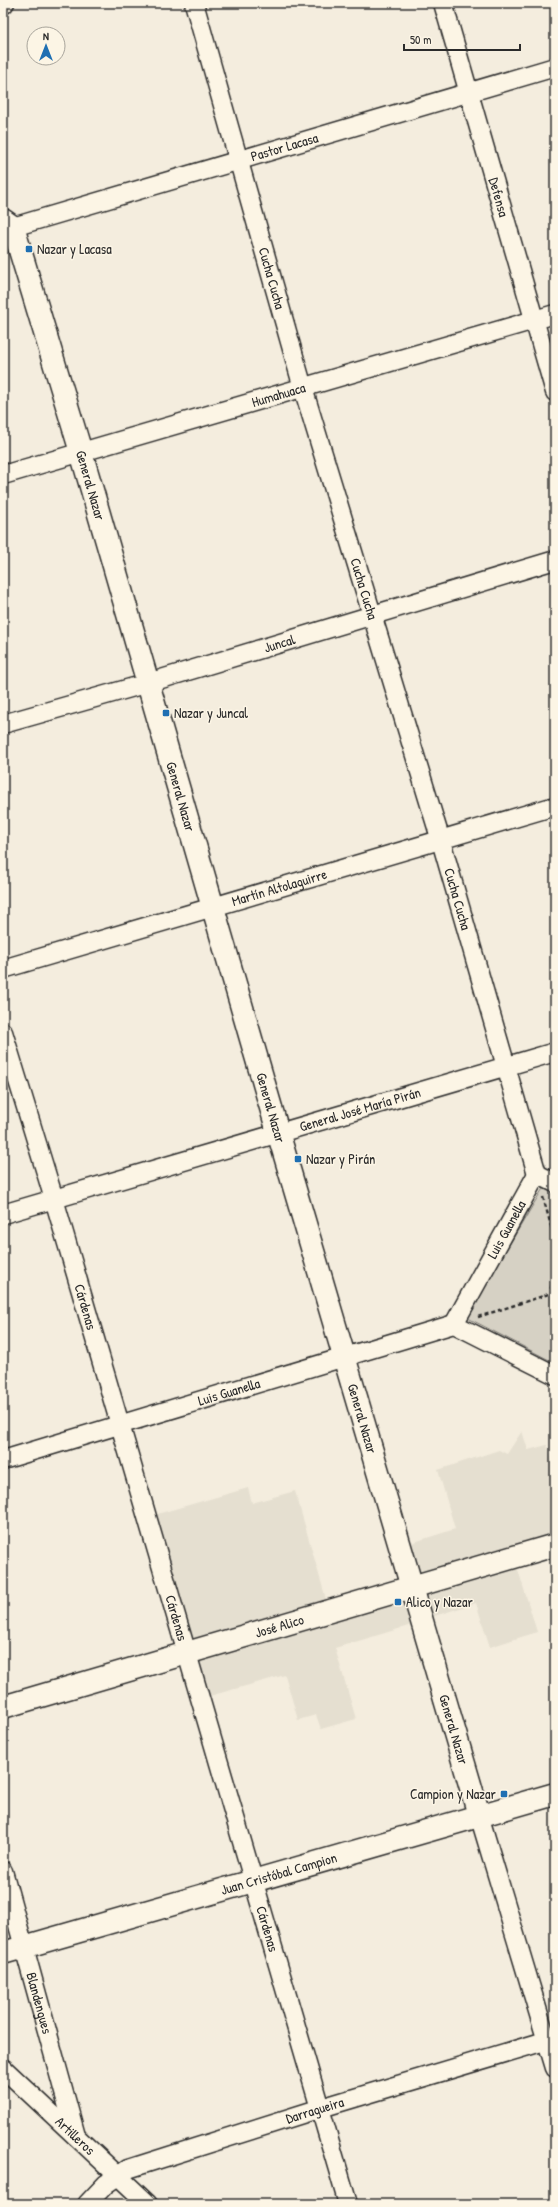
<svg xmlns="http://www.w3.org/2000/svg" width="558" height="2207" viewBox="0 0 558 2207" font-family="'Patrick Hand',sans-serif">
<rect width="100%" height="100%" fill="#f4edde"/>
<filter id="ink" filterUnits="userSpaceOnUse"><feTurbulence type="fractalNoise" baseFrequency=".025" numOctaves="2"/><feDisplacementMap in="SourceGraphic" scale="8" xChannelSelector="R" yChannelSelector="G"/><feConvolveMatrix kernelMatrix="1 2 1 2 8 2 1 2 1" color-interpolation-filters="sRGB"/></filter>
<g filter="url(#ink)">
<g fill="#e5dfd0">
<polygon points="522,1431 528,1450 547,1445 553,1464 555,1464 555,1538 421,1575 417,1572 408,1544 455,1529 438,1470 499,1450 507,1454"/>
<polygon points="248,1488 252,1503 295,1491 328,1606 198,1641 192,1639 188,1634 154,1515"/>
<polygon points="516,1563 537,1632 490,1647 476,1603 428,1618 425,1594"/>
<polygon points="401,1600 405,1602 415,1624 335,1648 356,1719 321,1729 316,1715 298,1720 285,1675 206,1697 197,1661"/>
</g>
<polygon fill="#d6d1c4" stroke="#807e78" points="545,1185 555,1191 555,1363 466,1317"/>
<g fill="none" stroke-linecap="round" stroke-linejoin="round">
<defs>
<g id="street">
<path id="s1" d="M194 3 303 388 441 841 537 1174"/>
<path id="s2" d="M443 3 555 392"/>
<polyline points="3,5 5,3"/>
<path id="s3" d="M13 227 555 67"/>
<path id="s4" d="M3 475 555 314"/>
<path id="s5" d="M3 724 148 683 555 560"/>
<path id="s6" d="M3 969 555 806"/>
<path id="s7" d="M3 1032 54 1199 348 2204"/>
<polyline points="537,1174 555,1183"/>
<path id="s8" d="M3 1214 555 1052"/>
<path id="s9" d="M454 1324 537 1174"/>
<path id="s10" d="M3 1460 454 1324 555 1375"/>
<polyline points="479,1815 555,2068"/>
<path id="s11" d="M3 1871 76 2136"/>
<path id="s12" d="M3 2068 148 2204"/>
<path id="s13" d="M87 2204 106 2184 128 2169 321 2108 555 2038"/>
</g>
<g id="secondary">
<path id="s14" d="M3 220 13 227 81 452 278 1132 479 1815"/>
<path id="s15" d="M3 1707 555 1545"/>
<path id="s16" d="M3 1953 555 1794"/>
</g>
</defs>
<use href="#street" stroke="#2b2b2b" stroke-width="21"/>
<use href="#secondary" stroke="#2b2b2b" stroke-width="25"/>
<g stroke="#2b2b2b" stroke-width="2.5" stroke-dasharray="4 3" stroke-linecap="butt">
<polyline points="543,1197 555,1240"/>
<polyline points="555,1278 551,1288 555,1298"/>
<polyline points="478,1317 552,1293"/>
</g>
<use href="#street" stroke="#fcf5e5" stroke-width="18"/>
<use href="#secondary" stroke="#fcf5e5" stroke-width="22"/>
</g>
</g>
<g fill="#1f6fb2" stroke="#fcf5e5" stroke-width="1.5">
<rect x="25" y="245" width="8" height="8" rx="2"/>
<rect x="162" y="709" width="8" height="8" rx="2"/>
<rect x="294" y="1155" width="8" height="8" rx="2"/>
<rect x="394" y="1598" width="8" height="8" rx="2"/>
<rect x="500" y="1790" width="8" height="8" rx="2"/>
</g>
<g text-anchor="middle" stroke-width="3" stroke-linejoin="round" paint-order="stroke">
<g font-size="14" fill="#2b2b2b" stroke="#fcf5e5">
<text dy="5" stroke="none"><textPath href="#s3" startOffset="283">Pastor Lacasa</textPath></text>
<text dy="5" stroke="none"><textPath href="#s2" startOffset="202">Defensa</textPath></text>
<text dy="5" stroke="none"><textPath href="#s1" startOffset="286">Cucha Cucha</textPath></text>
<text dy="5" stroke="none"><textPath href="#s4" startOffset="287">Humahuaca</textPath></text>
<text dy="5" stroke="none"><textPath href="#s14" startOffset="282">General Nazar</textPath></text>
<text dy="5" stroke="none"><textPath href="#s1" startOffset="610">Cucha Cucha</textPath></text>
<text dy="5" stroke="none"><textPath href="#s5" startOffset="288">Juncal</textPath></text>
<text dy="5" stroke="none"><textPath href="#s14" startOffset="606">General Nazar</textPath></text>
<text dy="5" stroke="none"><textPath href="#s6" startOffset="288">Martín Altolaguirre</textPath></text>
<text dy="5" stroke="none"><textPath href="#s1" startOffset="934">Cucha Cucha</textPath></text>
<text dy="5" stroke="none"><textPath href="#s14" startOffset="930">General Nazar</textPath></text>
<text dy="5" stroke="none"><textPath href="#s8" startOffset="372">General José María Pirán</textPath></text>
<text dy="5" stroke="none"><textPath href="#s9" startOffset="108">Luis Guanella</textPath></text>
<text dy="5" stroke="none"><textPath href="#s7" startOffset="287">Cárdenas</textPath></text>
<text dy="5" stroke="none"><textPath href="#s10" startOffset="236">Luis Guanella</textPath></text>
<text dy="5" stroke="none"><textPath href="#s14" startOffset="1254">General Nazar</textPath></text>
<text dy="5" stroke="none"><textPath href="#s7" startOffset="611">Cárdenas</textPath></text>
<text dy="5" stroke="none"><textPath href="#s15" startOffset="288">José Alico</textPath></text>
<text dy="5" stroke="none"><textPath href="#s14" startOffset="1578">General Nazar</textPath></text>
<text dy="5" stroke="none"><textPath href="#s16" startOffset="287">Juan Cristóbal Campion</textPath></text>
<text dy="5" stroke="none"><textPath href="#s7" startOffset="935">Cárdenas</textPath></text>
<text dy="5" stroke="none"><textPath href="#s11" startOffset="137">Blandengues</textPath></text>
<text dy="5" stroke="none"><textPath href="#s13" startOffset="250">Darragueira</textPath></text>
<text dy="5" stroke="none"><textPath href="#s12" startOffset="99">Artilleros</textPath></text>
</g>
<g font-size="14" fill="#2b2b2b" stroke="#fcf5e5" text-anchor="start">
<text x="37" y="254">Nazar y Lacasa</text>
<text x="174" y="718">Nazar y Juncal</text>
<text x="306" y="1164">Nazar y Pirán</text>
<text x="406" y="1607">Alico y Nazar</text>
<text x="496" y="1799" text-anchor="end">Campion y Nazar</text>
</g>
</g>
<rect width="558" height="2207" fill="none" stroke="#fcf5e5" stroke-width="16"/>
<rect x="8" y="8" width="542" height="2191" fill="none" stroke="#2b2b2b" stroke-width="1.5" filter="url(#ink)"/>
<g transform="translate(46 46)"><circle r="19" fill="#fcf5e5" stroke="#a8a49b"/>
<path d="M0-3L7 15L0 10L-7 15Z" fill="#1f6fb2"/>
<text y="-6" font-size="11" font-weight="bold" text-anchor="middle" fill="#2b2b2b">N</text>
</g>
<path d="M404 44v6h116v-6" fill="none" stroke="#2b2b2b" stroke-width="2"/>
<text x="410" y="44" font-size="12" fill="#2b2b2b" stroke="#fcf5e5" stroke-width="3" paint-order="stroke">50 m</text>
</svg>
